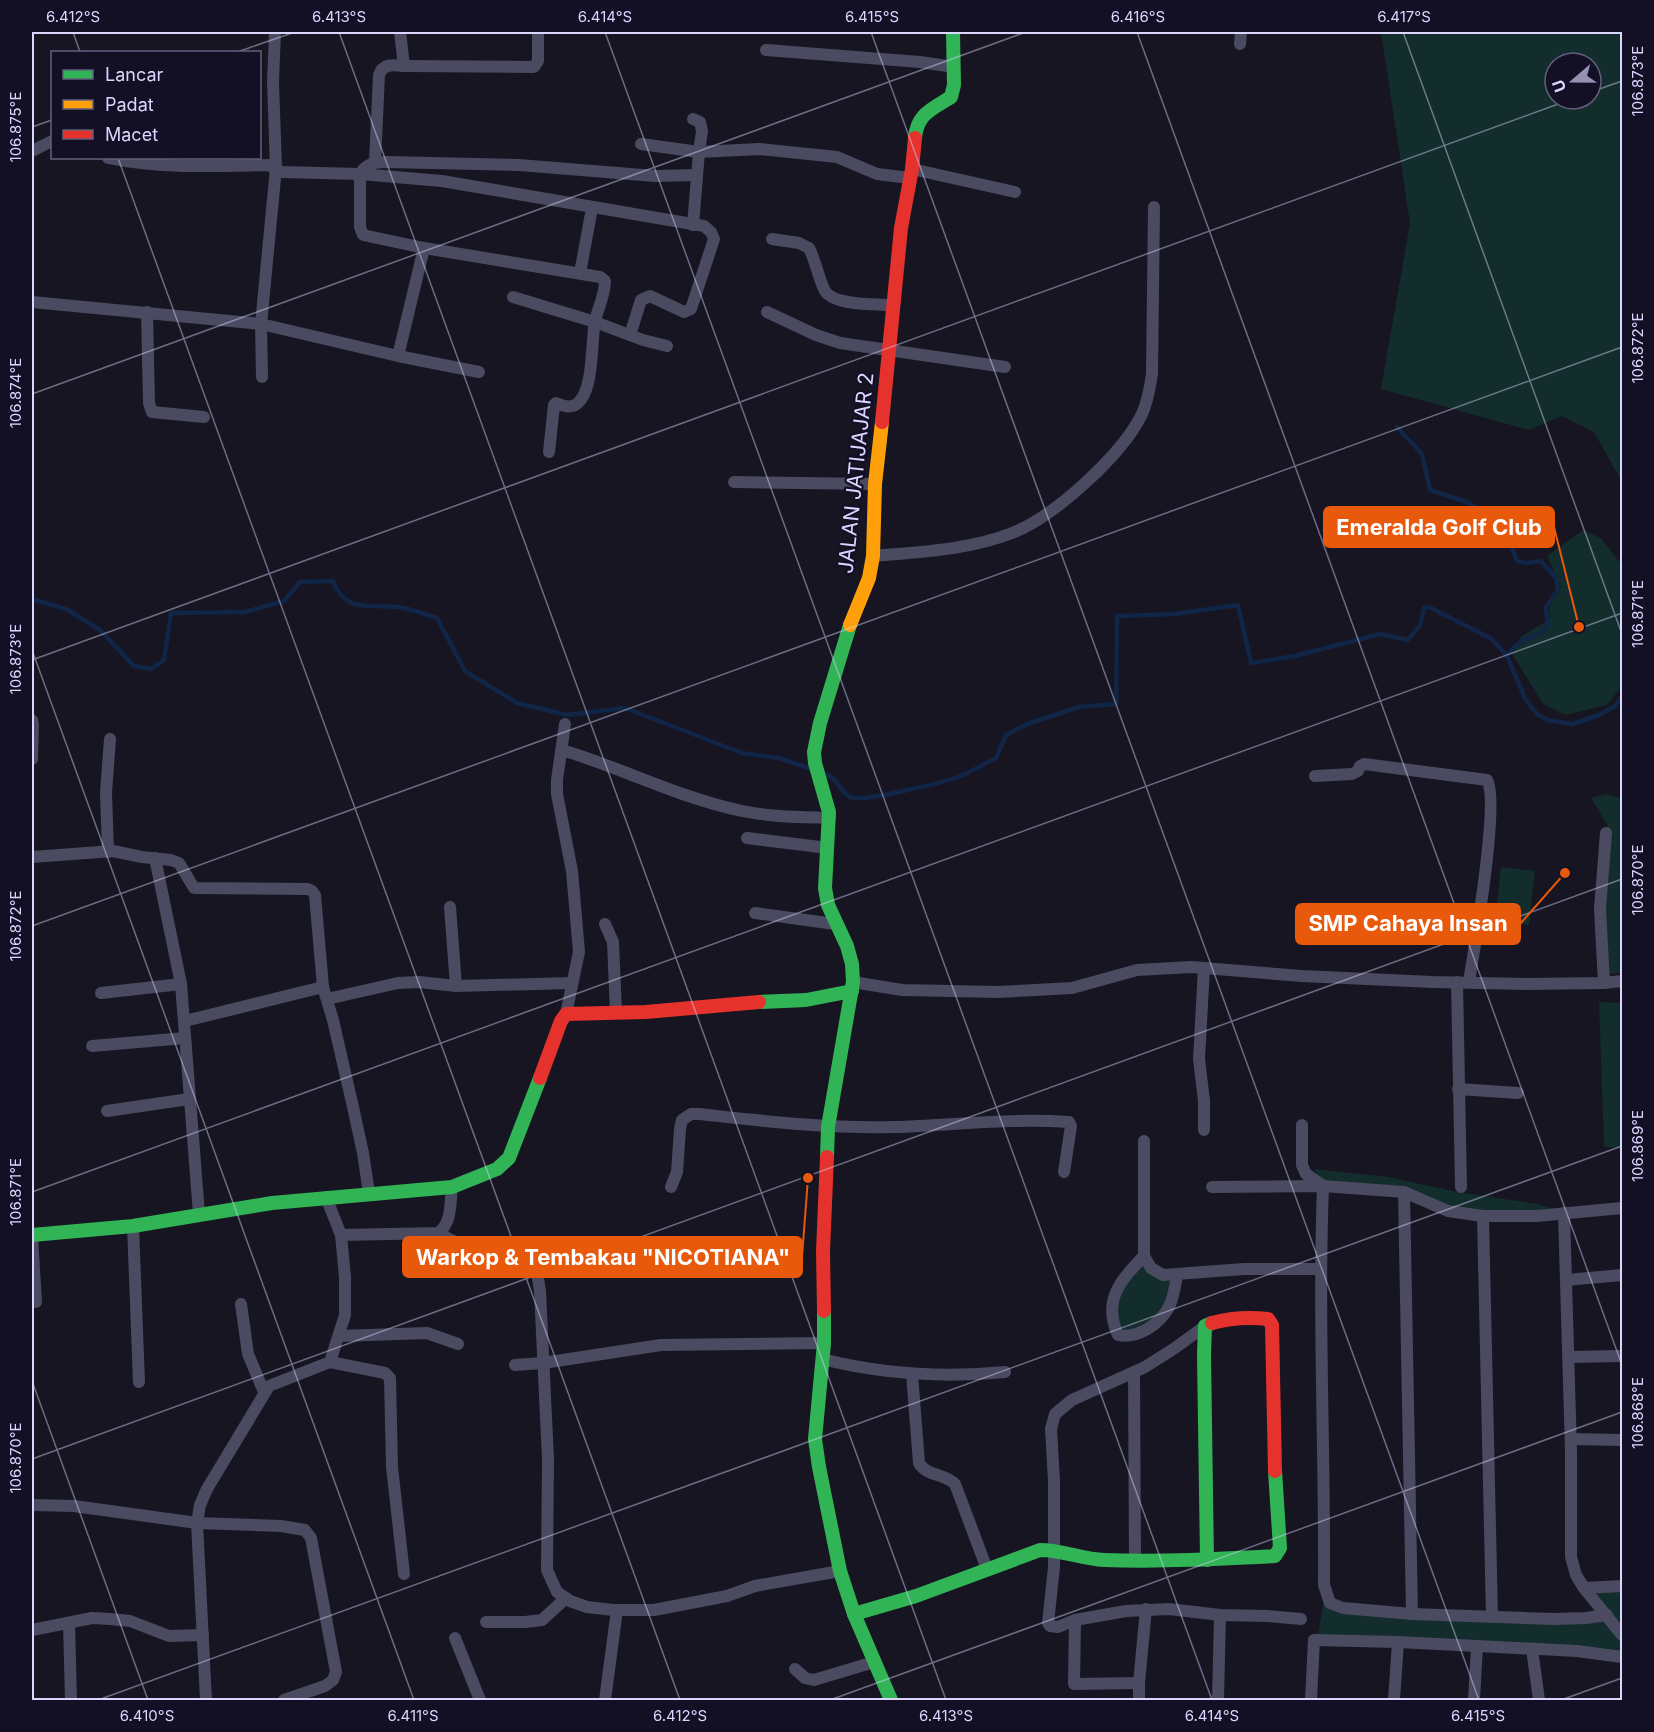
<svg xmlns="http://www.w3.org/2000/svg" width="1654" height="1732" viewBox="0 0 1654 1732" font-family="Inter,sans-serif">
<rect width="100%" height="100%" fill="#161521"/>
<g fill="#132c2c" fill-rule="evenodd">
<path d="M1381 32H1622V482L1594 432 1562 416 1529 430 1381 389 1410 223ZM1555 63H1591V99H1555Z"/>
<polygon points="1583,530 1601,538 1622,565 1622,686 1607,705 1566,715 1543,704 1511,652 1522,636 1550,619 1549,599 1561,587 1547,556"/>
<polygon points="1606,794 1622,799 1622,973 1607,974 1602,890 1608,826 1591,798"/>
<polygon points="1501,867 1535,871 1529,925 1495,922"/>
<polygon points="1599,1002 1622,1003 1622,1148 1604,1147"/>
<polygon points="1314,1169 1388,1177 1458,1192 1538,1204 1564,1213 1483,1216 1404,1192 1323,1186"/>
<polygon points="1144,1256 1151,1268 1177,1275 1175,1292 1145,1330 1118,1335 1113,1300"/>
<polygon points="1622,1586 1622,1657 1317,1641 1325,1593 1343,1608 1606,1615 1584,1588"/>
</g>
<g fill="none" stroke-linecap="round" stroke-linejoin="round">
<g stroke="#112546" stroke-width="4.5">
<polyline points="1397,427 1422,454 1430,490 1467,502 1504,525 1517,561 1527,563 1541,561 1556,578 1558,590 1546,607 1548,624 1544,631 1522,641 1513,648 1507,656"/>
<path d="M32 599 66 609 100 630 134 666 151 669 164 660 171 613 245 612 284 601 300 582 333 581C346 614 369 604 397 607 410 608 424 614 437 618L465 671 517 703 567 715 625 708 742 753 778 758 812 769"/>
<path d="M823 773C841 779 840 796 854 798 870 800 941 783 958 777 971 772 984 764 996 758L1006 735 1027 724 1079 707 1116 704 1117 616 1175 614 1238 605 1251 663 1295 656 1380 634 1408 640 1420 626 1424 608 1429 607 1492 639 1507 656 1526 700 1537 714 1548 720 1572 724 1599 715 1615 706 1622 696"/>
</g>
<g stroke="#4a4a61" stroke-width="12">
<polyline points="1240,44 1241,32"/>
<polyline points="766,50 920,62 954,67"/>
<polyline points="404,66 534,67 538,61 538,32"/>
<polyline points="641,144 699,152 702,131 700,122 693,119"/>
<polyline points="32,151 52,141"/>
<path d="M108 158C160 169 216 166 269 165L281 172 360 174 442 181 704 226 711 232 714 239 691 309 684 312 650 296 641 300 630 335"/>
<path d="M375 162 379 75C383 63 393 65 404 66L400 32"/>
<polyline points="912,169 1015,192"/>
<polyline points="693,225 699,152 759,149 837,157 877,174 910,178"/>
<path d="M772 239 799 243 809 248C816 262 818 276 824 289 831 306 876 304 892 305"/>
<polyline points="580,273 592,208"/>
<polyline points="513,297 595,322 643,340 667,346"/>
<polyline points="32,302 261,324 398,356 479,372"/>
<polyline points="147,312 149,403 152,412 204,417"/>
<polyline points="767,312 816,335 840,343 1005,367"/>
<polyline points="398,356 424,248"/>
<polyline points="262,377 261,324 276,168 273,82 275,32"/>
<path d="M549 452 554 405 556 403C564 406 571 409 578 403 594 389 591 342 595 321 598 308 605 295 605 281L600 277 424 248 363 235 360 227V174C366 164 374 162 386 162L519 165 655 176 696 175"/>
<polyline points="734,482 875,484"/>
<path d="M873 556C919 552 969 550 1012 533 1054 517 1122 455 1142 414 1148 401 1150 388 1152 374L1154 207"/>
<polyline points="32,720 33,725 32,759"/>
<polyline points="565,724 557,780 557,794 572,871 579,952 566,1014"/>
<path d="M562 750C622 768 680 798 742 811 771 817 800 817 830 818"/>
<path d="M1315 776 1352 774 1358 771 1360 766 1364 764 1487 780C1500 800 1474 950 1469 982"/>
<polyline points="747,838 828,848"/>
<polyline points="108,852 106,793 110,739"/>
<polyline points="32,857 113,851 142,857 171,860 179,863 194,888 308,889 312,891 315,895 323,987 333,1020 353,1107 363,1153 369,1193"/>
<polyline points="155,858 181,984 199,1214"/>
<polyline points="450,907 456,986"/>
<polyline points="755,913 835,924"/>
<polyline points="605,924 613,942 616,1013"/>
<polyline points="853,982 902,990 998,992 1072,988 1137,970 1191,967 1302,976 1432,982 1526,984 1604,983 1622,981"/>
<polyline points="1457,982 1461,1187"/>
<polyline points="1604,983 1600,909 1606,833"/>
<polyline points="101,993 181,984"/>
<polyline points="327,999 398,983 419,982 456,986 572,983"/>
<polyline points="185,1021 323,987"/>
<polyline points="92,1046 185,1038"/>
<polyline points="1458,1089 1518,1093"/>
<polyline points="107,1111 189,1099"/>
<polyline points="1302,1125 1302,1165 1306,1174 1323,1186"/>
<polyline points="1204,1130 1204,1101 1199,1059 1204,968"/>
<polyline points="1144,1141 1144,1256 1151,1268 1163,1275 1244,1269 1320,1269"/>
<path d="M1323 1186C1318 1319 1325 1452 1324 1585L1330 1603 1343 1608 1412 1614 1554 1619 1586 1618 1607 1615"/>
<path d="M671 1187 677 1172 680 1129 682 1120 691 1114H699C764 1121 829 1129 895 1127 953 1125 1011 1118 1069 1122L1071 1126 1064 1172"/>
<polyline points="1212,1187 1323,1186 1404,1192 1448,1211 1483,1216 1537,1216 1622,1208"/>
<polyline points="1404,1192 1412,1614"/>
<polyline points="1564,1213 1571,1451 1571,1557 1576,1575 1584,1588 1622,1635"/>
<polyline points="1483,1216 1492,1617"/>
<polyline points="133,1226 139,1382"/>
<path d="M438 1233C446 1237 453 1242 461 1244 481 1250 503 1243 524 1248L531 1256 537 1272 540 1291 548 1459 547 1570 557 1592 570 1601 587 1607 613 1610H654L727 1596 755 1586 840 1571"/>
<path d="M341 1235 438 1233C452 1224 450 1203 452 1187"/>
<polyline points="32,1237 36,1302"/>
<path d="M1144 1256C1121 1280 1102 1300 1118 1335 1137 1339 1159 1325 1169 1307 1174 1297 1175 1286 1177 1275"/>
<polyline points="1566,1280 1622,1275"/>
<polyline points="241,1304 248,1354 264,1392"/>
<polyline points="1205,1326 1175,1348 1145,1367 1072,1400 1055,1414 1051,1429 1054,1481 1054,1567 1048,1623 1050,1626 1058,1627 1075,1620 1126,1611 1169,1609 1220,1615 1267,1616 1301,1619"/>
<polyline points="339,1336 427,1333 458,1344"/>
<polyline points="1569,1357 1622,1356"/>
<path d="M822 1359C882 1374 943 1378 1005 1372"/>
<polyline points="330,1362 385,1373 390,1378 392,1467 404,1574"/>
<polyline points="515,1365 543,1363 661,1345 824,1343"/>
<polyline points="1134,1373 1135,1560"/>
<path d="M912 1374 919 1463C927 1477 945 1473 955 1484L987 1569"/>
<polyline points="1571,1439 1622,1440"/>
<polyline points="32,1505 74,1506 197,1523 281,1526 305,1530 311,1538 336,1672 333,1680 325,1686 284,1700"/>
<polyline points="1584,1588 1622,1586"/>
<polyline points="1075,1620 1074,1684 1139,1683"/>
<polyline points="486,1622 525,1622 542,1620 566,1598"/>
<polyline points="69,1623 71,1700"/>
<polyline points="32,1630 92,1618 110,1619 130,1621 169,1636 203,1635"/>
<polyline points="455,1638 480,1700"/>
<polyline points="1532,1649 1539,1700"/>
<polyline points="795,1669 805,1678 814,1680 874,1662"/>
<polyline points="206,1700 197,1523 200,1505 207,1489 269,1386 330,1362 345,1315 345,1277 341,1235 326,1197"/>
<polyline points="605,1700 617,1610"/>
<polyline points="1139,1700 1139,1683 1146,1609"/>
<polyline points="1218,1700 1220,1615"/>
<polyline points="1311,1700 1314,1640 1398,1642 1577,1651 1622,1657"/>
<polyline points="1394,1700 1398,1642"/>
<polyline points="1474,1700 1477,1646"/>
</g>
<g stroke="#30b455" stroke-width="14">
<path d="M915 138C917 114 932 109 951 97L954 85 953 32"/>
<polyline points="759,1002 806,1000 852,991"/>
<polyline points="827,1157 828,1127 853,982 852,964 847,946 828,905 825,888 829,812 815,763 814,752 820,723 850,625"/>
<polyline points="32,1235 133,1226 272,1203 452,1187 497,1169 509,1158 540,1078"/>
<polyline points="824,1311 824,1343 815,1439 819,1467 840,1571 854,1614 891,1700"/>
<polyline points="1207,1560 1204,1355 1205,1326 1212,1323"/>
<path d="M854 1614 916 1596 1040 1550C1062 1550 1082 1559 1104 1560 1161 1562 1218 1559 1275 1556L1280 1548 1275 1471"/>
</g>
<polyline stroke="#ff9f0a" stroke-width="14" points="850,625 869,578 873,556 875,484 882,422"/>
<g stroke="#e5322d" stroke-width="14">
<polyline points="882,422 901,228 912,169 915,138"/>
<polyline points="540,1078 561,1021 566,1014 646,1012 759,1002"/>
<polyline points="824,1311 823,1251 827,1157"/>
<path d="M1212 1323C1230 1318 1249 1317 1268 1319L1272 1325 1275 1471"/>
</g>
</g>
<path fill="none" stroke="#dad6fe" stroke-width="1.5" stroke-opacity="0.45" d="M73 32 80 52M339 32 946 1700M605 32 1212 1700M871 32 1479 1700M1137 32 1622 1365M1403 32 1622 634M237 52 295 32M1591 92 1622 81M32 127 52 120M118 158 680 1700M32 394 1026 32M32 650 414 1700M32 660 1572 99M32 926 1622 347M32 1192 1622 613M32 1381 148 1700M32 1459 1622 879M98 1700 1622 1146M830 1700 1622 1412M1561 1700 1622 1678"/>
<g text-anchor="middle" stroke-width="4.5" stroke-linejoin="round" paint-order="stroke">
<g font-size="21" fill="#dad6fe" stroke="#131026">
<text transform="translate(856 473) rotate(-84)" y="7">JALAN JATIJAJAR 2</text>
</g>
</g>
<path fill="none" stroke="#e8590c" stroke-width="2" d="M1579 627L1554 527M1565 873L1520 924M808 1178L802 1257"/>
<g fill="#e8590c" stroke="#131026" stroke-width="2">
<circle cx="1579" cy="627" r="6"/>
<circle cx="1565" cy="873" r="6"/>
<circle cx="808" cy="1178" r="6"/>
</g>
<g fill="#e8590c" stroke="#e8590c" stroke-width="2">
<rect x="1324" y="507" width="230" height="40" rx="6"/>
<rect x="1296" y="904" width="224" height="40" rx="6"/>
<rect x="403" y="1237" width="399" height="40" rx="6"/>
</g>
<g font-size="22" text-anchor="middle" font-weight="bold" fill="#fff">
<text x="1439" y="535">Emeralda Golf Club</text>
<text x="1408" y="931">SMP Cahaya Insan</text>
<text x="603" y="1265">Warkop &amp; Tembakau "NICOTIANA"</text>
</g>
<rect width="1654" height="1732" fill="none" stroke="#131026" stroke-width="66"/>
<rect x="51" y="51" width="210" height="108" fill="#131026" stroke="#635f7c" stroke-width="1.5"/>
<rect x="63" y="70" width="30" height="9" fill="#30b455" stroke="#635f7c" stroke-width="1.5"/>
<text x="105" y="81" font-size="18" fill="#dad6fe">Lancar</text>
<rect x="63" y="100" width="30" height="9" fill="#ff9f0a" stroke="#635f7c" stroke-width="1.5"/>
<text x="105" y="111" font-size="18" fill="#dad6fe">Padat</text>
<rect x="63" y="130" width="30" height="9" fill="#e5322d" stroke="#635f7c" stroke-width="1.5"/>
<text x="105" y="141" font-size="18" fill="#dad6fe">Macet</text>
<g transform="translate(1573 81) rotate(250)"><circle r="28" fill="#131026" stroke="#635f7c" stroke-width="1.5"/>
<path d="M0-4.5L10 22L0 15L-10 22Z" fill="#9592b1"/>
<text y="-9" font-size="16" font-weight="bold" text-anchor="middle" fill="#dad6fe">U</text>
</g>
<rect x="33" y="33" width="1588" height="1666" fill="none" stroke="#dad6fe" stroke-width="2"/>
<g font-size="15" text-anchor="middle" fill="#dad6fe">
<text x="73" y="22">6.412°S</text>
<text x="339" y="22">6.413°S</text>
<text x="605" y="22">6.414°S</text>
<text x="872" y="22">6.415°S</text>
<text x="1138" y="22">6.416°S</text>
<text x="1404" y="22">6.417°S</text>
<text transform="translate(1638 81) rotate(-90)" y="5">106.873°E</text>
<text transform="translate(16 127) rotate(-90)" y="5">106.875°E</text>
<text transform="translate(1638 348) rotate(-90)" y="5">106.872°E</text>
<text transform="translate(16 393) rotate(-90)" y="5">106.874°E</text>
<text transform="translate(1638 614) rotate(-90)" y="5">106.871°E</text>
<text transform="translate(16 659) rotate(-90)" y="5">106.873°E</text>
<text transform="translate(1638 880) rotate(-90)" y="5">106.870°E</text>
<text transform="translate(16 926) rotate(-90)" y="5">106.872°E</text>
<text transform="translate(1638 1146) rotate(-90)" y="5">106.869°E</text>
<text transform="translate(16 1192) rotate(-90)" y="5">106.871°E</text>
<text transform="translate(1638 1413) rotate(-90)" y="5">106.868°E</text>
<text transform="translate(16 1458) rotate(-90)" y="5">106.870°E</text>
<text x="147" y="1721">6.410°S</text>
<text x="413" y="1721">6.411°S</text>
<text x="680" y="1721">6.412°S</text>
<text x="946" y="1721">6.413°S</text>
<text x="1212" y="1721">6.414°S</text>
<text x="1478" y="1721">6.415°S</text>
</g>
</svg>
